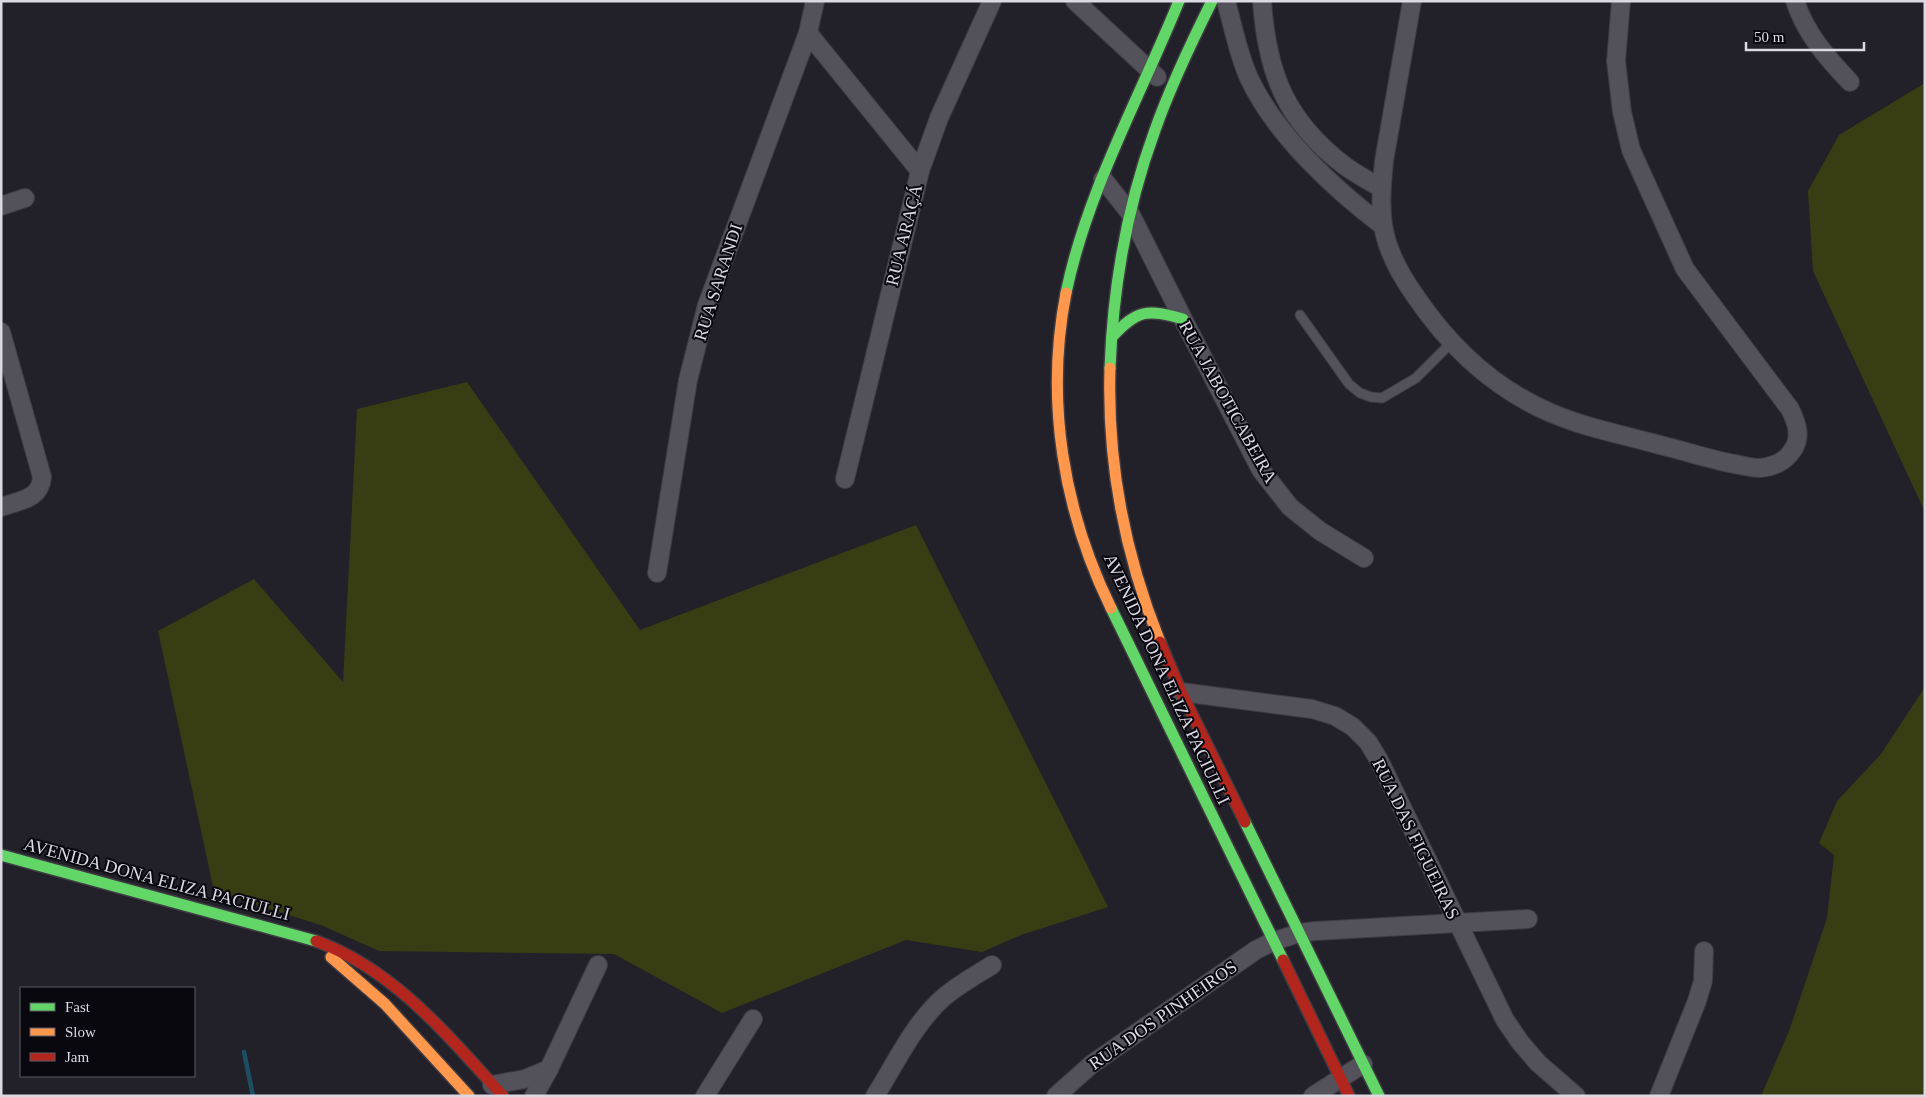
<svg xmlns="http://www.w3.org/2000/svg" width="1926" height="1097" viewBox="0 0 1926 1097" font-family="'Times New Roman',serif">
<rect width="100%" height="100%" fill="#222029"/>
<g fill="#393d13">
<polygon points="1925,83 1925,512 1813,271 1808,191 1839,135"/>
<polygon points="467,382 640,630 916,525 1108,907 1021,935 982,952 906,940 722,1013 614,954 379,951 323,926 214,891 158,631 254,579 343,682 357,409"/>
<polygon points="1925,687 1925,1096 1761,1096 1789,1031 1827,918 1834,855 1819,843 1837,801 1881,754"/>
</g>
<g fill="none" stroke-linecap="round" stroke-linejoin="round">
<polyline stroke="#1c4f62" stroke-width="4.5" points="244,1052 253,1096"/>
<defs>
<polyline id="lane" points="1300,315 1349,384 1360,393 1371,397 1382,398 1416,378 1451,343"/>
<g id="street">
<polyline points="1075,1 1157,77"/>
<path d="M1226 1C1233 26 1238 54 1249 78 1275 134 1334 189 1383 226"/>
<path d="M1262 1C1267 74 1286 121 1345 166 1356 174 1369 181 1381 188"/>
<path d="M1412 1 1384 161C1382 182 1380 204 1383 225 1387 252 1401 276 1416 297 1450 347 1495 389 1551 413 1586 428 1624 435 1660 445 1685 451 1709 459 1734 464 1742 465 1751 468 1760 468 1772 467 1785 462 1792 451 1802 438 1797 423 1790 409L1685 269 1631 150 1622 112 1616 61 1621 1"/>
<path d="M1795 1C1806 34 1827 58 1850 82"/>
<polyline points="808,33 920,171"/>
<polyline points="1103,179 1130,213 1183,319 1261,470 1290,507 1320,531 1364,558"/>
<polyline points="1,206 25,198"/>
<path d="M1 332 42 477C40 500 20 500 1 507"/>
<polyline points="845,479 920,171 939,118 992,1"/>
<polyline points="657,573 688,380 707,305 808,33 815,1"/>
<polyline points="1181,692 1312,709 1335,716 1353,727 1368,742 1379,760 1505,1020 1520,1042 1538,1063 1576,1096"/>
<polyline points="492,1085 525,1079 549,1069"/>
<polyline points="534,1096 549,1069 598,965"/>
<polyline points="705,1096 753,1019"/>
<path d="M875 1096C896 1063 914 1023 944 997 958 985 976 975 992 965"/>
<polyline points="1056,1096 1092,1064 1256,950 1274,941 1300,933 1315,931 1528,919"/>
<polyline points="1313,1096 1363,1064"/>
<polyline points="1659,1096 1697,1001 1703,981 1704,951"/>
</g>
<g id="fast">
<path d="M1066 293C1087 191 1140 97 1179 1"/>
<path d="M1112 337C1138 309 1147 309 1183 319"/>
<path d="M1110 368C1113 287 1127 206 1155 130 1171 85 1191 43 1212 1"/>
<polyline points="1111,608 1283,960"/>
<polyline points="1245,822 1379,1096"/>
<polyline points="1,855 316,941"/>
</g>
<g id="slow">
<path d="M1066 293C1045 400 1063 510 1111 608"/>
<path d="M1110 368C1107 463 1125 555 1160 642"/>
<polyline points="331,957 385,1004 469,1096"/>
</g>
<g id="jam">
<polyline points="1160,642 1181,692 1245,822"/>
<path d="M316 941C395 970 448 1036 503 1096"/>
<polyline points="1283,960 1349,1096"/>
</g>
</defs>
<use href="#lane" stroke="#3e3b43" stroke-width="11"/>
<use href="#street" stroke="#3e3b43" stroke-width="20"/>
<use href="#fast" stroke="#3e3b43" stroke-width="14"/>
<use href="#slow" stroke="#3e3b43" stroke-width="14"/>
<use href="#jam" stroke="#3e3b43" stroke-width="14"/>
<use href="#lane" stroke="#535159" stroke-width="9"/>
<use href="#street" stroke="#535159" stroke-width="18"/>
<use href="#fast" stroke="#63d668" stroke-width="11"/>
<use href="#slow" stroke="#ff974d" stroke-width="11"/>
<use href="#jam" stroke="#b3261e" stroke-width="11"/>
</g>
<g text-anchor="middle" stroke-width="4" stroke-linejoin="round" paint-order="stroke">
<g font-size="18" fill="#dcd9e5" stroke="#09080f">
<text transform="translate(904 235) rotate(-76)" y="6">RUA ARAÇÁ</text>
<text transform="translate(718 282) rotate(-72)" y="6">RUA SARANDI</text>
<text transform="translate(1228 402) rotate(61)" y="6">RUA JABOTICABEIRA</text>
<text transform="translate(1167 679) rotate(65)" y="6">AVENIDA DONA ELIZA PACIULLI</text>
<text transform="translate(1416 839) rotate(64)" y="6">RUA DAS FIGUEIRAS</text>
<text transform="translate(157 879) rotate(15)" y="6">AVENIDA DONA ELIZA PACIULLI</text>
<text transform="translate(1163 1015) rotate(-35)" y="6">RUA DOS PINHEIROS</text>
</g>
</g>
<rect width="1926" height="1097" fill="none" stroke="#dcd9e5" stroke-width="5"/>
<rect x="20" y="987" width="175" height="90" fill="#09080f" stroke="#5d5c65"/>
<rect x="30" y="1003" width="25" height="8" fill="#63d668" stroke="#5d5c65"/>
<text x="65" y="1012" font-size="15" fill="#dcd9e5">Fast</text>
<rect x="30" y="1028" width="25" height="8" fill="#ff974d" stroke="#5d5c65"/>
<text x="65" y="1037" font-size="15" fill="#dcd9e5">Slow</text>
<rect x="30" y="1053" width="25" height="8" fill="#b3261e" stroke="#5d5c65"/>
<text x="65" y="1062" font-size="15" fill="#dcd9e5">Jam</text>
<path d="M1746 42v8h118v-8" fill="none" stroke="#dcd9e5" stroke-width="2.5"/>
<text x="1754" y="42" font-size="15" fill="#dcd9e5" stroke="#09080f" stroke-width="4" paint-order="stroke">50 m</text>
</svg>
